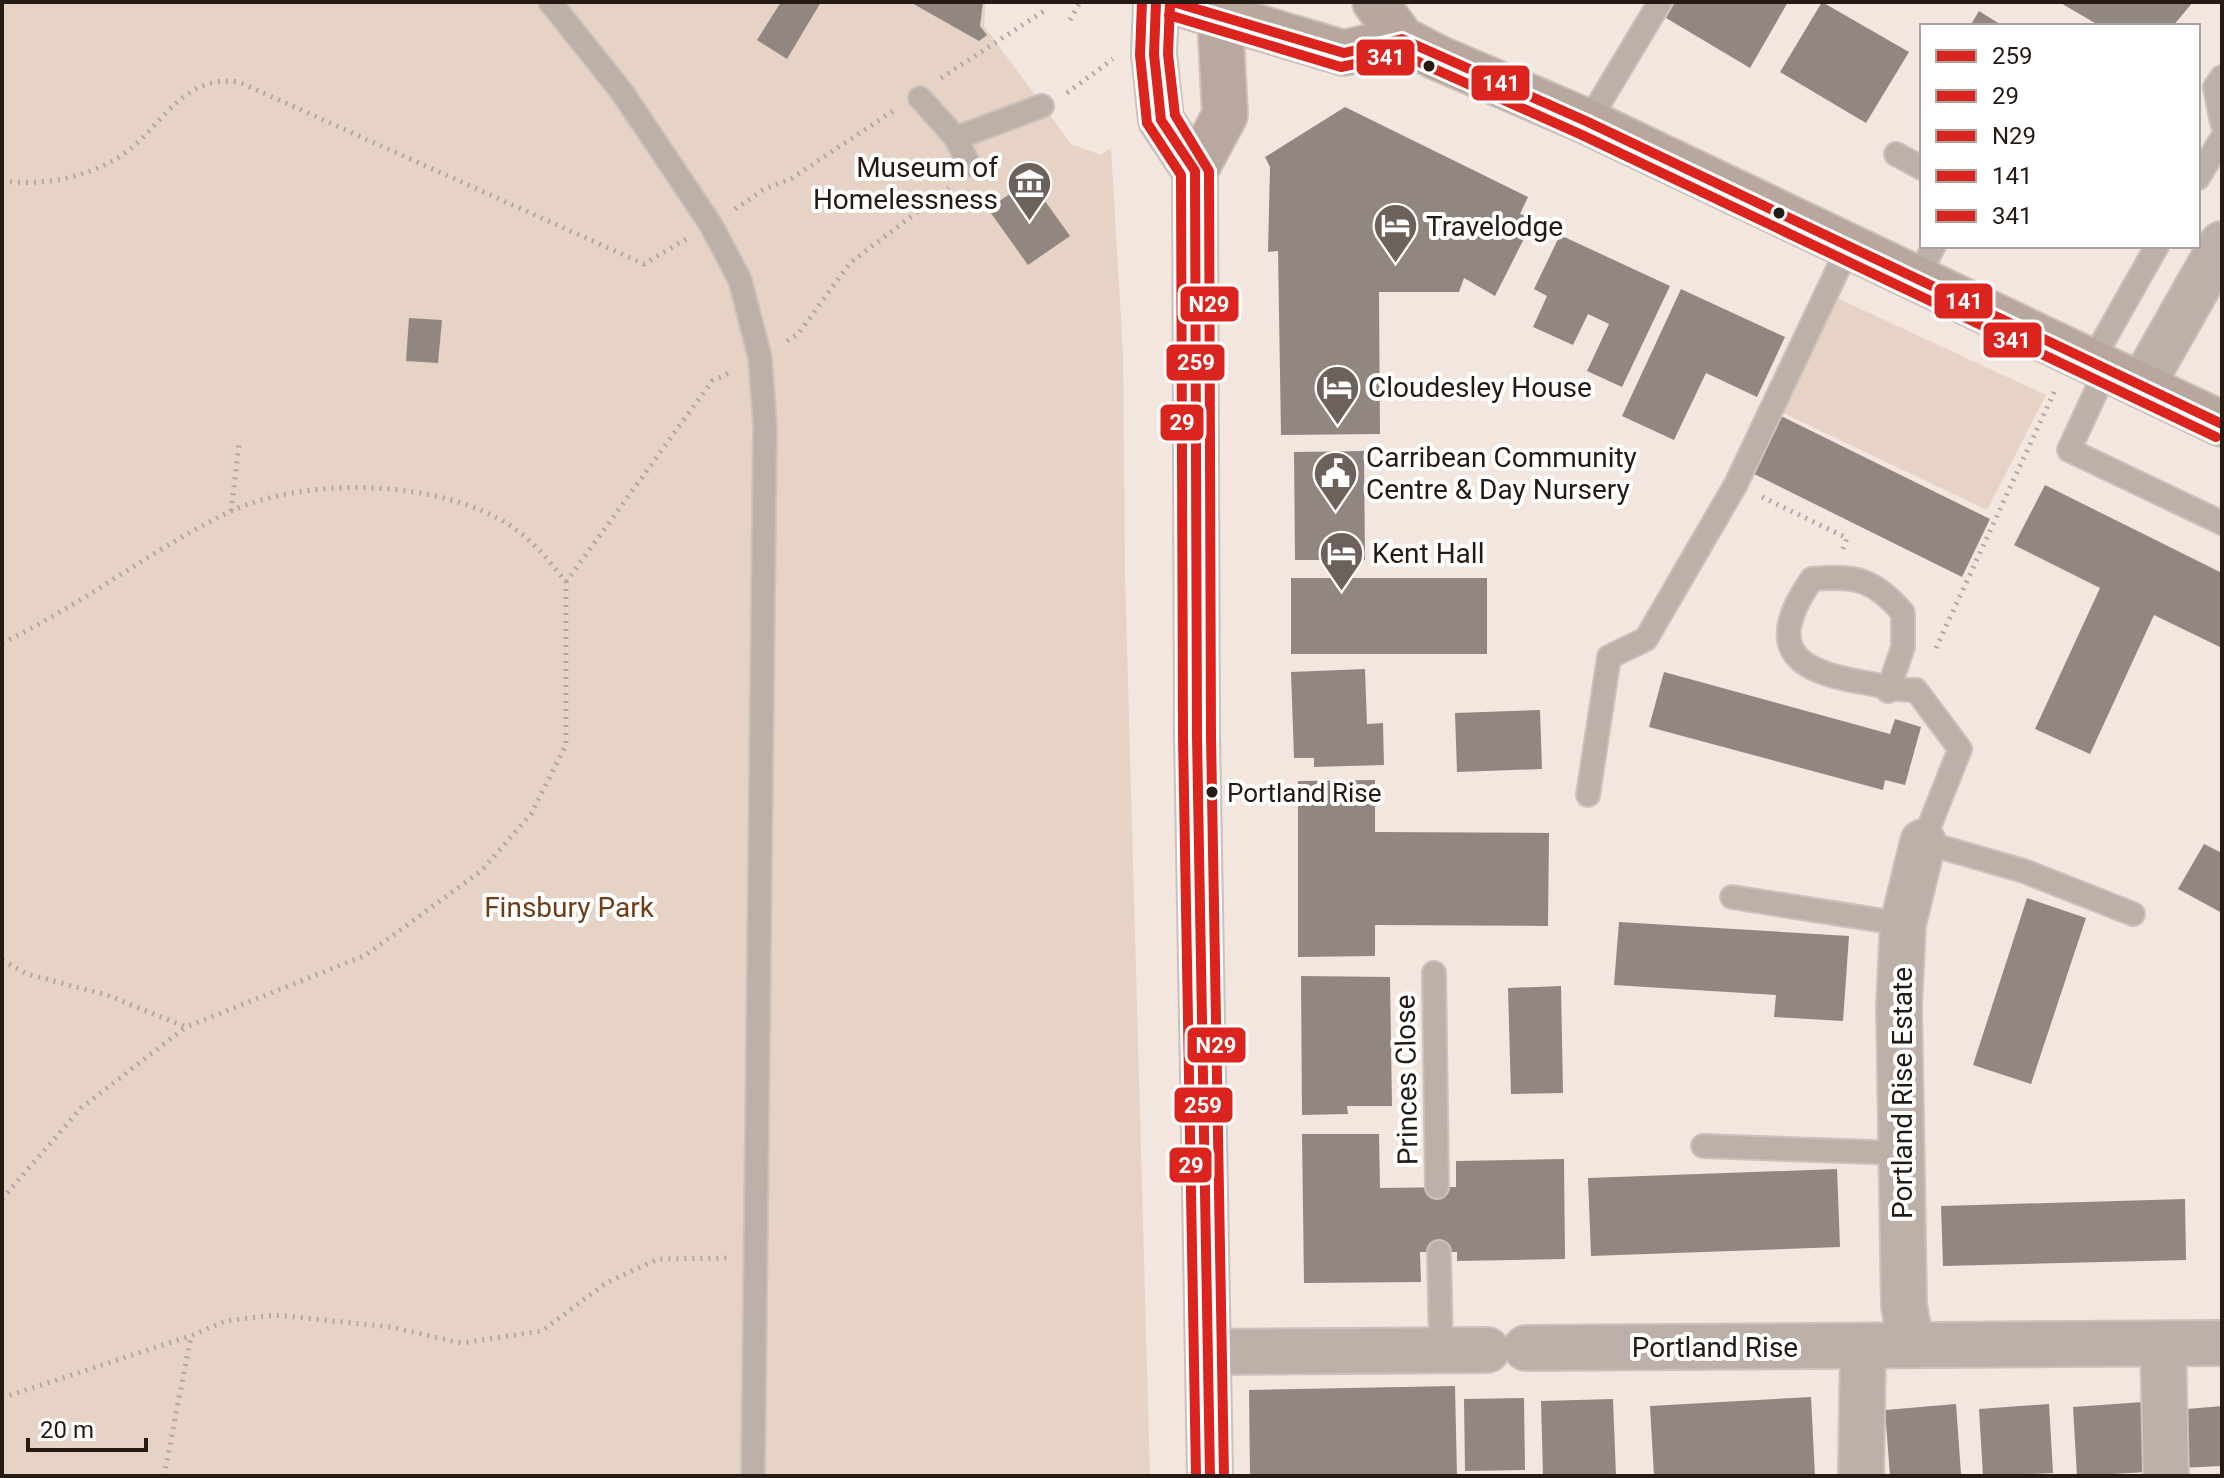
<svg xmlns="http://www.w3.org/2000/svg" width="2224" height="1478" viewBox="0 0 2224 1478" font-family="Roboto,sans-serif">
<rect width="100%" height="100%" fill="#f3e6de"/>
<g fill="#e7d2c6">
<polygon points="2,2 986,2 984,26 1071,144 1101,155 1111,148 1123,353 1125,574 1150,1476 2,1476"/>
<polygon points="1837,298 2046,395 1987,510 1781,412"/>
</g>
<g fill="#928780">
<polygon points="781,2 821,2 787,59 757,40"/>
<polygon points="910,2 983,2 980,26 987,35 979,41"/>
<polygon points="1675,2 1788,2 1750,68 1666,18"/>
<polygon points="1822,2 1909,52 1866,123 1780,72"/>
<polygon points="2059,2 2193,2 2173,26 2100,26"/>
<polygon points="1979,11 2003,26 1970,26"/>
<polygon points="1345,107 1528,197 1520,214 1534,219 1495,296 1464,278 1459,292 1379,292 1380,434 1281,435 1278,251 1268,252 1270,167 1265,157"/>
<polygon points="1030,180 1070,236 1028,265 988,209"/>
<polygon points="1560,235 1670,286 1622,387 1587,371 1609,324 1588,314 1573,345 1533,327 1547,296 1534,289"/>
<polygon points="1681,289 1785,337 1757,397 1706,373 1674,440 1622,416"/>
<polygon points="409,318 442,320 438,363 406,361"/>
<polygon points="1777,414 1990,519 1962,577 1748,471"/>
<polygon points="1364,451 1365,560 1295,560 1294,452"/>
<polygon points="2045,485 2222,573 2222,648 2154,615 2090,754 2035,729 2100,588 2014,545"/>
<rect x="1291" y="578" width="196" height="76"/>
<polygon points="1365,669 1367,724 1383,723 1384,765 1314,767 1314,758 1294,758 1291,672"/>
<polygon points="1664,672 1890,734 1895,719 1921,727 1905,785 1885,780 1883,790 1649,727"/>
<polygon points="1540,710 1542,769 1457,772 1455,713"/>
<polygon points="1375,780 1375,832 1549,833 1548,926 1375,925 1375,956 1298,957 1298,781"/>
<polygon points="2204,844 2222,853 2222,913 2178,889"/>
<polygon points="2027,898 2086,918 2031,1084 1973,1065"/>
<polygon points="1619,922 1849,936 1843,1021 1774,1017 1776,995 1614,985"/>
<polygon points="1301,976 1390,977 1392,1106 1347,1106 1348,1114 1302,1115"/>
<polygon points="1561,986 1563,1093 1511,1094 1508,988"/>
<polygon points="1302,1134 1379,1134 1380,1188 1456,1187 1456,1161 1564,1159 1565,1259 1457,1261 1457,1252 1420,1252 1421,1282 1304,1283"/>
<polygon points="1837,1169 1840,1247 1591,1256 1588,1178"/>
<polygon points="2185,1199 2186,1260 1943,1266 1941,1206"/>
<polygon points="1455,1386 1457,1476 1250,1476 1249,1390"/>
<polygon points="1811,1397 1815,1476 1654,1476 1650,1406"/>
<polygon points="1524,1398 1525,1470 1465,1471 1464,1399"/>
<polygon points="1613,1399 1616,1476 1543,1476 1541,1401"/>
<polygon points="2143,1402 2147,1472 2077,1476 2073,1407"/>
<polygon points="1956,1404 1961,1474 1890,1476 1885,1410"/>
<polygon points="2049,1404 2053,1473 1983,1476 1979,1409"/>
<polygon points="2222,1406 2222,1466 2179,1468 2175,1410"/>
</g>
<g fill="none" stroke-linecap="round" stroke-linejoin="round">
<defs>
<g id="service">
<polyline points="550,2 622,92 711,225 740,280 760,358 765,425 753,1476"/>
<polyline points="2222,77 2215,87 2222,123"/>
<polyline points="920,98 956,138 969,165"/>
<polyline points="1588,122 1660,2"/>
<polyline points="956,138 1042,106"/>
<polyline points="1896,154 1922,168"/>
<polyline points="2198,178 2222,138"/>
<polyline points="1917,278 1934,246"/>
<polyline points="2092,361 2157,246"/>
<polyline points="2107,368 2069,450 2222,523"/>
<path d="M1888 691 1903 647V613C1874 579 1855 575 1812 579 1767 644 1789 670 1861 682 1882 685 1893 691 1916 690L1960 749 1923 842 2024 871 2133 914"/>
<polyline points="1588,795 1609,657 1646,639 1736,484 1849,246"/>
<polyline points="1732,897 1903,924"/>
<polyline points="1434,973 1437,1187"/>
<polyline points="1703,1146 1901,1153"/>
<polyline points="1439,1252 1441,1348"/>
</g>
<g id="minor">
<polyline points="2142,385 2222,244"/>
<polyline points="2163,1344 2166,1476"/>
<polyline points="1911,1345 1904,1305 1899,1005 1903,924 1923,842"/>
<polyline points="1526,1348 2222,1343"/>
<polyline points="1208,1352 1487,1350"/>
<polyline points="1861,1476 1863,1346"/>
</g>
<g id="primary">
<polyline points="1173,2 1344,53 1402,39"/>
<polyline points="1375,2 1402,39 1436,57 1588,122 2222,424"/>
</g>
<g id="trunk">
<polyline points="1156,2 1154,54 1161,120 1195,171"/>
<polyline points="1210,1476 1197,736 1195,171 1225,115 1220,18 1224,2"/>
</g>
</defs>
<use href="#service" stroke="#ccc2bb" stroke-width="26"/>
<use href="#minor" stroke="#ccc2bb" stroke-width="48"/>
<use href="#primary" stroke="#ccc2bb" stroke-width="48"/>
<use href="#trunk" stroke="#ccc2bb" stroke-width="48"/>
<g stroke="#b2a7a0" stroke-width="5" stroke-dasharray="2 6" stroke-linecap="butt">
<polyline points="1070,20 1080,2"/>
<polyline points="941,78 1044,11"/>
<polyline points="1067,93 1113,59"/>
<path d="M2 181C44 186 89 178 125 153 164 124 183 74 239 82L644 264 686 239"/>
<polyline points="735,209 763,190 792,178 893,111"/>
<polyline points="787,341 798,334 850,263 949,188"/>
<polyline points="1762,497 1847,538 1843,549"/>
<polyline points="231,511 239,445"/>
<polyline points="566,582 712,381 733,371"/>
<path d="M2 643C81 606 150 550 229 512 306 476 439 479 511 526 533 540 550 562 566 582V745L531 814 481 871 366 955 186 1027 107 995 27 974 2 960"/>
<polyline points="1936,648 2056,388"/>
<polyline points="2,1199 81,1108 186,1027"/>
<polyline points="2,1398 190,1336"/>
<polyline points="164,1476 191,1336 225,1321 275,1315 391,1327 461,1343 542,1331 606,1283 658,1259 727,1258"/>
</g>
<use href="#service" stroke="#bdb0a8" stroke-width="22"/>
<use href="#minor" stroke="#bdb0a8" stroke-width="44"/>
<use href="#primary" stroke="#b7a79d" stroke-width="44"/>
<use href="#trunk" stroke="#b8a89e" stroke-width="44"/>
<defs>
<polyline id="bus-1" points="1156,2 1154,54 1161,120 1195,171 1197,736 1210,1476"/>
<polyline id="bus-2" points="1142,2 1140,55 1147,123 1181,175 1183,736 1196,1476"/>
<polyline id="bus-3" points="1170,3 1168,54 1175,115 1209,171 1211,736 1224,1476"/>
<polyline id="bus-4" points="1173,2 1344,53 1402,39 1588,122 2222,424"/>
<polyline id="bus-5" points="1169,15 1341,67 1401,54 1582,135 2216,437"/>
</defs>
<use href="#bus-1" stroke="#fff" stroke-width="16"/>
<use href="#bus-2" stroke="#fff" stroke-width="16"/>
<use href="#bus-3" stroke="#fff" stroke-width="16"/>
<use href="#bus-4" stroke="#fff" stroke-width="16"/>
<use href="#bus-5" stroke="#fff" stroke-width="16"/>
<use href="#bus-1" stroke="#dc241f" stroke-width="10"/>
<use href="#bus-2" stroke="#dc241f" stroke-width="10"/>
<use href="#bus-3" stroke="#dc241f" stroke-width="10"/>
<use href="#bus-4" stroke="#dc241f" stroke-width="10"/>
<use href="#bus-5" stroke="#dc241f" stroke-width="10"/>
</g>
<defs>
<symbol id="museum-pin" viewBox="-11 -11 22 30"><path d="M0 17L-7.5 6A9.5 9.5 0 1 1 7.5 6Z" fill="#6d615b" stroke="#fff"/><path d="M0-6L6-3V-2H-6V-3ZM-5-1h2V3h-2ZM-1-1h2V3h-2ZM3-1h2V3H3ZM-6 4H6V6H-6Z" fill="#fff"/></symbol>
<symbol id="hotel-pin" viewBox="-11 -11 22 30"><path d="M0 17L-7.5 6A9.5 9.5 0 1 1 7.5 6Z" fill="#6d615b" stroke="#fff"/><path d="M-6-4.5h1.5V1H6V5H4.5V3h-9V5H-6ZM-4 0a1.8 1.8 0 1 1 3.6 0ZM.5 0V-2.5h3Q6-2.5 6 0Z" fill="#fff"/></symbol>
<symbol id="civic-pin" viewBox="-11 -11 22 30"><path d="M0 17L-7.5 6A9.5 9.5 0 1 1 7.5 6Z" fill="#6d615b" stroke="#fff"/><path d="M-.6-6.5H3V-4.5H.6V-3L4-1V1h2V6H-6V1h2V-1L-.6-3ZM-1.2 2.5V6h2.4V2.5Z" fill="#fff"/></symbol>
</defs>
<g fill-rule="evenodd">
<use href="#museum-pin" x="1004" y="158" width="51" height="69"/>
<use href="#hotel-pin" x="1370" y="200" width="51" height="69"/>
<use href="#hotel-pin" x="1312" y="362" width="51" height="69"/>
<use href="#civic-pin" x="1310" y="448" width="51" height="69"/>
<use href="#hotel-pin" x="1316" y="528" width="51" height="69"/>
</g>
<g fill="#251a14" stroke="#fff" stroke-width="3">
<circle cx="1429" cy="66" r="7"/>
<circle cx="1779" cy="213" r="7"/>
<circle cx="1212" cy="792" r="7"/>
</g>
<g text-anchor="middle" stroke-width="8" stroke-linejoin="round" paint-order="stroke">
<g font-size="26" fill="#251a14" stroke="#fff" text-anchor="start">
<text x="1227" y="802">Portland Rise</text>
</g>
<g font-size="28" fill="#251a14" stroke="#fff" text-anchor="start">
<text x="998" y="177" text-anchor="end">Museum of<tspan x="998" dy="32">Homelessness</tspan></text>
<text x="1426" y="236">Travelodge</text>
<text x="1368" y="397">Cloudesley House</text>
<text x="1366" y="467">Carribean Community<tspan x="1366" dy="32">Centre &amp; Day Nursery</tspan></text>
<text x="1372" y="563">Kent Hall</text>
</g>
<g font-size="28" fill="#6f3d17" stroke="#fff">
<text x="569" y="917">Finsbury Park</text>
</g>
<g font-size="28" fill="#251a14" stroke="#fff">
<text transform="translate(1406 1080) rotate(-91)" y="10">Princes Close</text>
<text transform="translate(1902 1093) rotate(-90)" y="10">Portland Rise Estate</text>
<text x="1715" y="1357">Portland Rise</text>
</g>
</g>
<g stroke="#fff" stroke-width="3">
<rect x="1355" y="38" width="61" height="39" rx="8" fill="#dc241f"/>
<rect x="1470" y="64" width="61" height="38" rx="8" fill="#dc241f"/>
<rect x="1933" y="282" width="61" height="38" rx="8" fill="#dc241f"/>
<rect x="1179" y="285" width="61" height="38" rx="8" fill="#dc241f"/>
<rect x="1982" y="321" width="61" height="38" rx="8" fill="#dc241f"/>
<rect x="1165" y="343" width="61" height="39" rx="8" fill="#dc241f"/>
<rect x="1159" y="403" width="46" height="39" rx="8" fill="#dc241f"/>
<rect x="1186" y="1026" width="61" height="38" rx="8" fill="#dc241f"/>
<rect x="1173" y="1086" width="61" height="38" rx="8" fill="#dc241f"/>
<rect x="1168" y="1146" width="45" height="38" rx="8" fill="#dc241f"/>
</g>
<g font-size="22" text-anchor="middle" font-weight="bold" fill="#fff">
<text x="1386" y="65">341</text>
<text x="1501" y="91">141</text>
<text x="1964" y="309">141</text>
<text x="1209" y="312">N29</text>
<text x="2012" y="348">341</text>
<text x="1196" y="370">259</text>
<text x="1182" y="430">29</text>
<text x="1216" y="1053">N29</text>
<text x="1203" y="1113">259</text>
<text x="1191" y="1173">29</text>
</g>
<rect width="2224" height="1478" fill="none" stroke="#251a14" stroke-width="8"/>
<rect x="1920" y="24" width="280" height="224" fill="#ffffff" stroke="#a8a3a1" stroke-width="2"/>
<rect x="1936" y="50" width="40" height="12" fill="#dc241f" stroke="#a8a3a1" stroke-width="2"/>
<text x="1992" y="64" font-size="24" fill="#251a14">259</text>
<rect x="1936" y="90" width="40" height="12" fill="#dc241f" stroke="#a8a3a1" stroke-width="2"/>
<text x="1992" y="104" font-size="24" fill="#251a14">29</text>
<rect x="1936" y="130" width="40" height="12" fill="#dc241f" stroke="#a8a3a1" stroke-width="2"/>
<text x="1992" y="144" font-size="24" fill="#251a14">N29</text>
<rect x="1936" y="170" width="40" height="12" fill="#dc241f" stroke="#a8a3a1" stroke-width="2"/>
<text x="1992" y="184" font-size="24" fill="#251a14">141</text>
<rect x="1936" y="210" width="40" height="12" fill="#dc241f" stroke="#a8a3a1" stroke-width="2"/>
<text x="1992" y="224" font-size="24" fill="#251a14">341</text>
<path d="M28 1438v12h118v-12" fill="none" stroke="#251a14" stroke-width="4"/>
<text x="40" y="1438" font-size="24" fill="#251a14" stroke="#ffffff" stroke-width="6" paint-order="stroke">20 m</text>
</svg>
